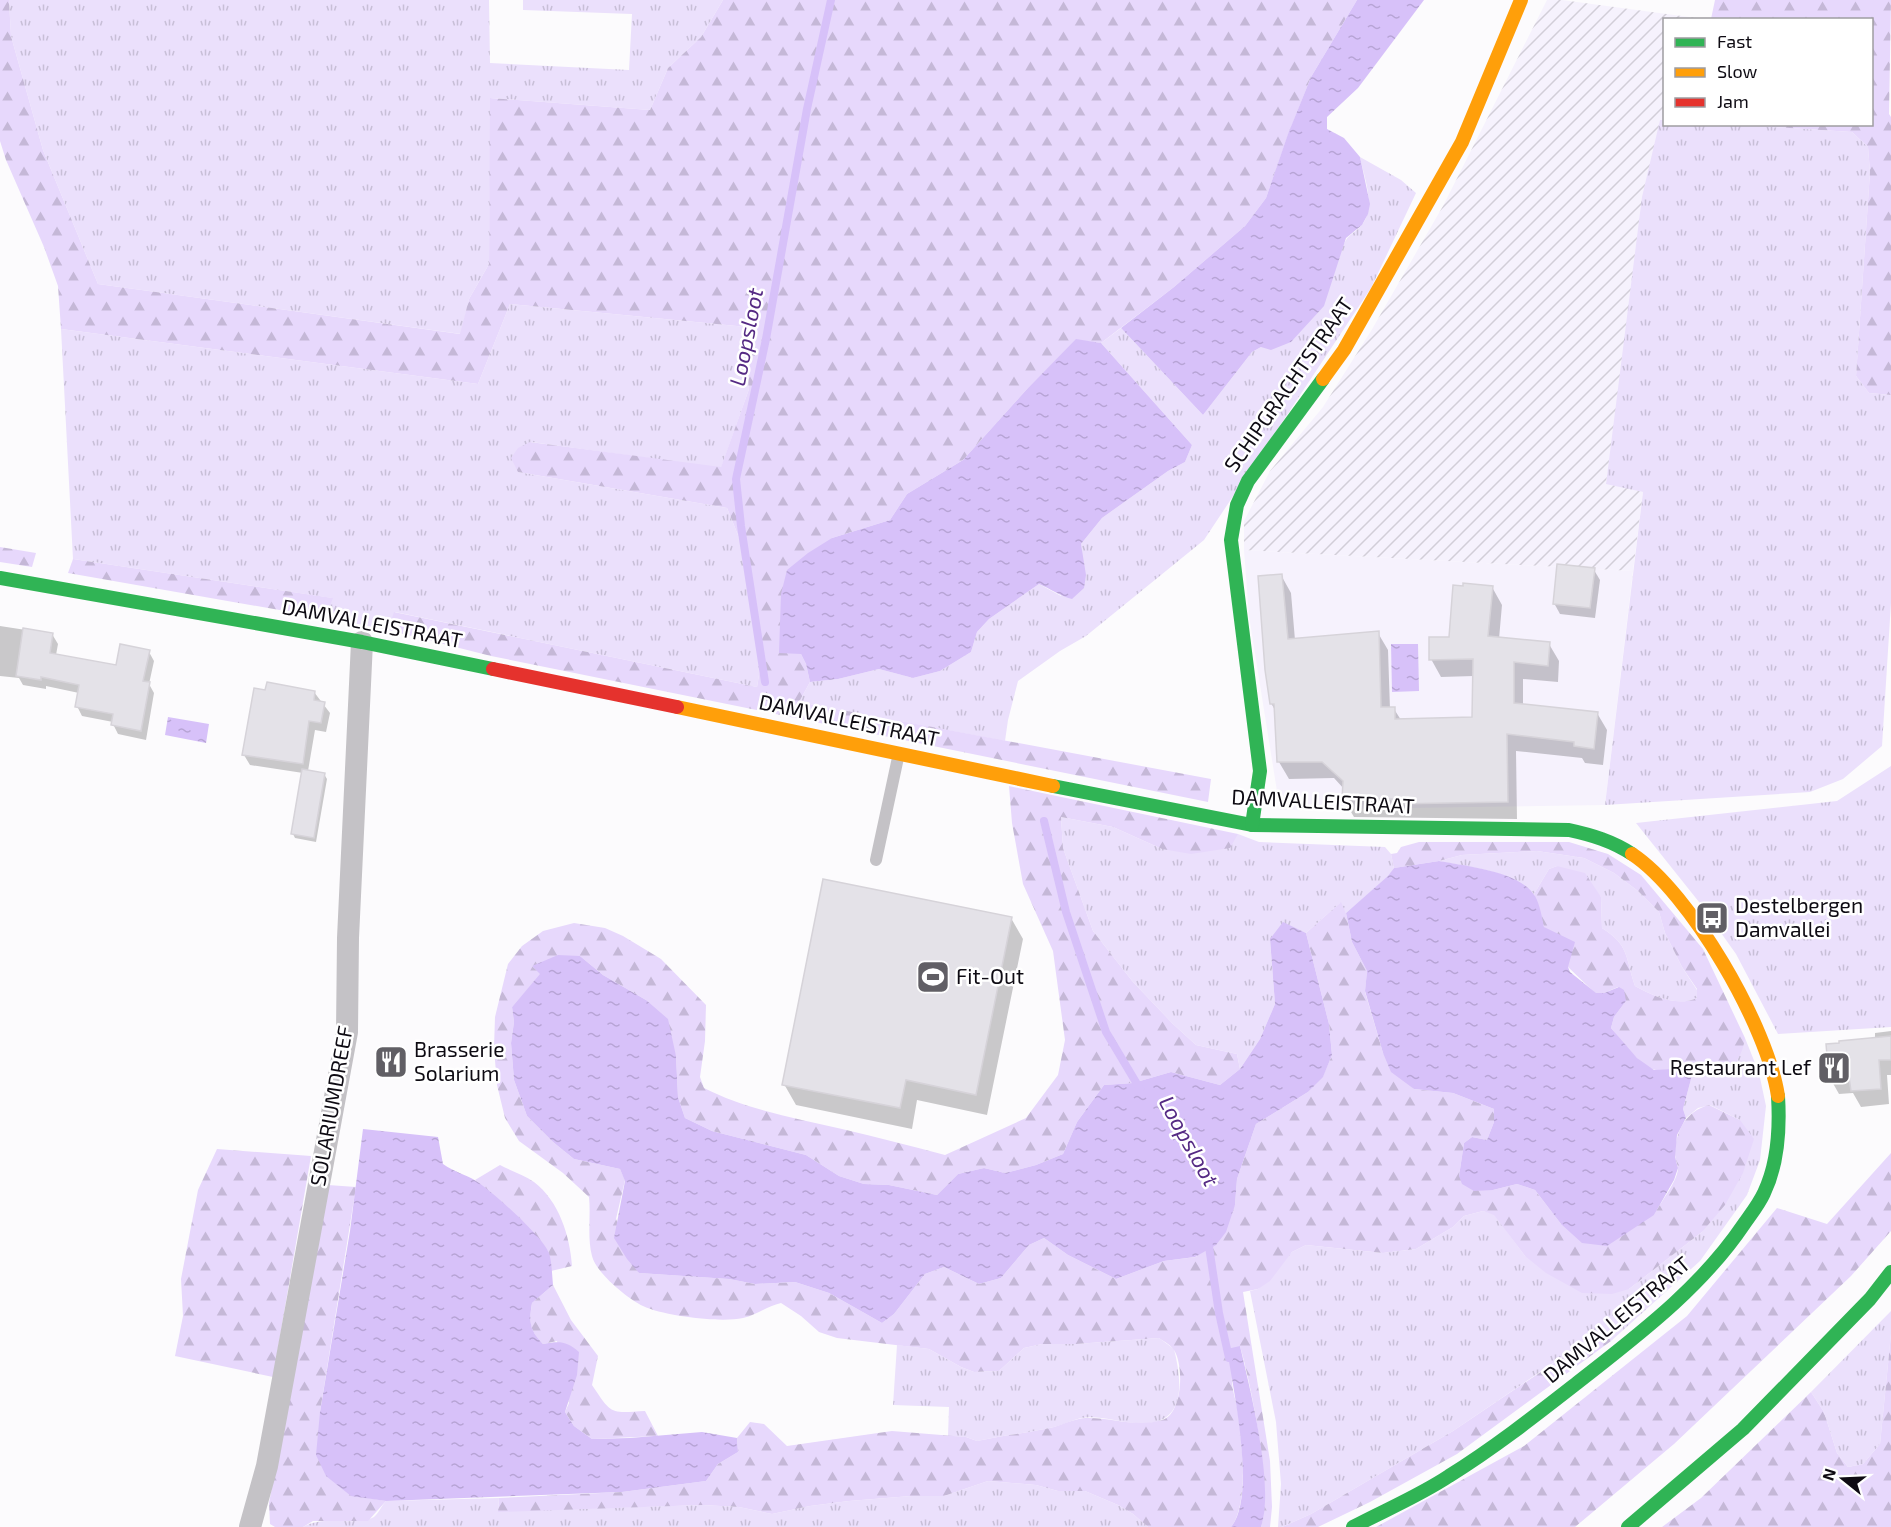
<svg xmlns="http://www.w3.org/2000/svg" width="1891" height="1527" viewBox="0 0 1891 1527" font-family="'Exo 2',sans-serif">
<defs>
<pattern id="industrial-furrows" width="10" height="10" patternUnits="userSpaceOnUse" patternTransform="scale(1.5)"><rect width="10" height="10" fill="#f6f2fd"/><path d="M-1 1l2-2M0 10L10 0M9 11l2-2" fill="none" stroke="#d2ced8"/></pattern>
<pattern id="grass-tufts" width="24" height="20" patternUnits="userSpaceOnUse" patternTransform="scale(1.5)"><rect width="24" height="20" fill="#ebe0fc"/><path d="M3 7l-1-3M5 7V3M7 7l1-3M15 17l-1-3M17 17v-4M19 17l1-3" fill="none" stroke="#c8bfd7"/></pattern>
<pattern id="forest-firs" width="22" height="20" patternUnits="userSpaceOnUse" patternTransform="scale(1.5)"><rect width="22" height="20" fill="#e7d8fc"/><path d="M5 1l3.5 6h-7zM16 11l3.5 6h-7z" fill="#c5b8d7"/></pattern>
<pattern id="water-ripples" width="26" height="14" patternUnits="userSpaceOnUse" patternTransform="scale(1.5)"><rect width="26" height="14" fill="#d7c1f9"/><path d="M2 4q2-2 4 0t4 0M15 11q2-2 4 0t4 0" fill="none" stroke="#b7a4d5"/></pattern>
</defs>
<rect width="100%" height="100%" fill="#fcfbfd"/>
<polygon fill="#f6f2fd" points="1244,550 1633,571 1605,805 1280,810 1249,616"/>
<polygon fill="url(#industrial-furrows)" points="1547,0 1562,0 1704,19 1664,20 1664,120 1660,120 1606,483 1643,492 1633,571 1244,550 1244,521 1270,471 1323,407 1371,331 1443,206"/>
<g fill="url(#grass-tufts)">
<polygon points="9,0 489,0 490,63 629,70 632,14 523,10 523,0 723,0 701,37 668,68 650,110 491,98 489,264 469,299 461,334 98,284 43,150 11,36"/>
<polygon points="1660,120 1664,120 1664,124 1742,125 1852,132 1868,147 1870,172 1856,376 1869,393 1891,395 1891,603 1882,746 1843,779 1810,792 1605,805 1643,492 1606,484 1642,197"/>
<path d="M1360 157 1401 180 1416 193 1371 288 1204 540 1086 636 1060 651 1018 681 1008 720 1005 741 799 702 810 682 838 679 879 669 913 678 940 671 971 652 977 632 989 619 1039 584 1061 596 1082 556 1081 544 1102 518 1168 471 1185 462 1192 445 1101 343 1121 328 1203 415 1252 352 1261 347 1341 251C1348 233 1349 238 1361 226 1377 208 1364 178 1360 157Z"/>
<polygon points="510,304 747,327 745,345 749,389 721,468 531,442 518,472 727,508 744,550 755,634 761,663 757,687 395,612 388,630 325,618 332,598 73,559 61,329 478,384"/>
<polygon points="1891,766 1891,1027 1778,1034 1736,954 1699,902 1636,823 1837,801"/>
<polygon points="1061,817 1113,827 1162,849 1238,834 1259,842 1385,847 1391,854 1394,868 1389,876 1346,913 1340,903 1306,933 1283,923 1270,940 1275,1004 1260,1039 1240,1069 1237,1054 1196,1045 1173,1024 1133,982 1093,931 1063,848"/>
<path d="M1537 851 1584 858 1614 873 1638 891 1659 912 1665 933 1682 967 1697 990V998C1677 1007 1653 996 1635 986 1625 957 1630 946 1602 928L1601 897 1557 866 1549 869 1534 894C1509 870 1473 868 1439 861L1462 855Z"/>
<polygon points="1745,1038 1759,1073 1766,1106 1760,1160 1747,1195 1700,1261 1611,1341 1602,1330 1453,1431 1311,1514 1282,1527 1278,1527 1281,1484 1276,1422 1250,1291 1258,1289 1292,1252 1306,1245 1383,1253 1416,1249 1453,1227 1464,1216 1483,1211 1494,1214 1525,1256 1629,1289 1702,1232 1740,1120 1710,1105 1698,1108 1686,1118 1683,1109 1694,1068 1709,1067 1722,1071"/>
<polygon points="1891,1311 1891,1334 1880,1444 1863,1464 1848,1467 1837,1453 1824,1412 1811,1392"/>
<path d="M1159 1338 1174 1349C1183 1385 1186 1428 1135 1423 1117 1422 1099 1415 1081 1418 1072 1420 1063 1425 1054 1427 1029 1433 1003 1435 977 1441L966 1437 948 1436 949 1407 893 1405 897 1345 929 1349 961 1367 974 1372 999 1371 1024 1348 1042 1344H1076Z"/>
<path d="M988 1481 1036 1485 1058 1491H1085L1118 1505 1133 1514 1148 1527H303C326 1514 354 1527 374 1517 378 1514 382 1505 386 1501L499 1498 498 1511 702 1505 739 1507 772 1514 810 1506 849 1501 911 1496H944Z"/>
</g>
<g fill="url(#forest-firs)">
<polygon points="0,0 9,0 11,36 43,150 98,284 460,334 469,299 489,264 490,98 650,110 668,68 701,37 723,0 1357,0 1311,77 1288,135 1266,198 1245,226 1174,287 1101,343 1076,340 1027,389 963,460 907,494 890,520 832,538 801,654 806,664 810,682 799,702 1211,779 1208,802 491,656 388,630 394,612 757,687 761,663 755,634 744,550 727,508 518,472 511,458 518,448 530,442 721,467 749,389 745,345 747,327 510,304 478,384 61,329 58,286 44,247 6,160 0,141"/>
<polygon points="1715,0 1891,0 1889,114 1891,117 1891,395 1869,393 1856,376 1870,172 1868,147 1852,132 1742,125 1872,124 1872,20 1711,19"/>
<polygon points="0,547 36,553 32,567 0,562"/>
<polygon points="73,559 333,598 325,618 68,573"/>
<path d="M1009 786 1238 834 1230 848 1191 854 1162 849 1113 827 1061 817 1063 848 1093 931 1133 982 1173 1024 1196 1045 1237 1054 1240 1069 1220 1085 1171 1072 1133 1083 1104 1085 1077 1122 1063 1154 1036 1165 1005 1173 984 1168 958 1174 937 1195 889 1185 864 1184 839 1176 806 1155 712 1131 685 1118 678 1097 676 1056 646 1000 603 975 580 956 532 966 541 974 512 1007 514 1022 511 1043 514 1080 527 1116 553 1142 574 1159 620 1169 625 1180 616 1219 639 1273 729 1279 755 1284 795 1282 829 1293 882 1323 894 1314 925 1274 944 1267 979 1284 1001 1278 1029 1245 1044 1238 1068 1255 1116 1279 1164 1261 1196 1257 1235 1205 1237 1179 1256 1124 1308 1092 1323 1076 1332 1055 1329 1024 1306 933 1341 902 1346 913 1352 942 1367 971 1365 992 1383 1053 1414 1089 1453 1093 1494 1109V1122L1487 1140 1472 1137 1464 1143 1459 1176 1493 1190 1517 1184 1535 1190 1561 1224 1654 1215C1660 1203 1677 1182 1678 1169 1678 1164 1675 1160 1675 1155 1675 1131 1686 1111 1709 1105L1740 1120 1754 1139 1743 1173 1725 1205 1702 1232 1629 1289 1612 1294 1582 1293 1546 1273 1525 1256 1494 1215 1483 1211 1464 1216 1453 1227 1416 1249 1383 1253 1306 1245 1292 1252 1270 1281 1258 1289 1243 1292 1270 1461 1272 1507 1270 1527H1261C1273 1491 1251 1384 1240 1346 1238 1356 1233 1367 1232 1377 1231 1389 1237 1402 1238 1414 1242 1441 1249 1505 1231 1527H1148L1133 1514 1118 1505 1085 1491H1058L1036 1485 988 1481 944 1496H911L849 1501 810 1506 772 1514 739 1507 702 1505 498 1512 499 1498 622 1492 706 1481 718 1464 738 1452 737 1438 750 1422 764 1424 787 1446 892 1431 966 1437 977 1441C1003 1435 1029 1433 1054 1427 1064 1424 1074 1419 1085 1418 1111 1417 1137 1428 1162 1420 1183 1414 1184 1365 1174 1350 1171 1345 1163 1341 1159 1338L1076 1344H1042L1024 1348 999 1371 974 1372 961 1367 929 1349 837 1338 819 1332 801 1316 781 1303C767 1306 757 1315 743 1318 720 1323 664 1316 643 1306 628 1299 596 1273 592 1256 587 1237 591 1216 589 1197L563 1173 519 1141 505 1118 497 1085 494 1048 495 1017 508 964 522 946 543 931 574 923 605 928 623 936 661 959 706 1005 705 1041 700 1077 704 1088C747 1110 795 1118 842 1129 877 1137 911 1146 945 1155L1026 1118 1058 1075 1065 1040 1053 951 1023 884 1012 823Z"/>
<path d="M1419 842H1569L1608 854 1641 875 1703 949 1745 1038C1742 1055 1738 1063 1722 1071 1698 1064 1678 1074 1656 1070 1640 1067 1622 1041 1611 1028L1614 1017 1626 1001 1618 987 1604 993H1595L1568 967 1544 927 1534 894 1549 869 1557 866 1585 873 1601 897 1602 928C1630 946 1625 957 1635 986 1653 996 1677 1007 1697 998V989L1682 967 1665 933 1659 912 1638 891 1614 873 1584 858 1537 851 1462 855 1439 861 1394 868 1391 854 1397 853 1401 847Z"/>
<polygon points="217,1149 311,1156 273,1377 175,1356 183,1316 181,1279 198,1190"/>
<polygon points="1891,1153 1891,1231 1851,1276 1674,1444 1575,1527 1376,1527 1524,1446 1687,1316 1777,1208 1827,1224"/>
<path d="M500 1165C511 1171 524 1175 534 1182 559 1201 570 1236 572 1266L551 1271 548 1251 524 1223 475 1180Z"/>
<polygon points="328,1185 356,1187 320,1412 351,1495 386,1501 368,1521 313,1521 303,1527 275,1527 270,1524 269,1503"/>
<path d="M553 1285 571 1320 598 1356 592 1385C612 1415 610 1413 645 1411L658 1436 592 1439 574 1426 565 1412 569 1403 557 1341 543 1344C529 1330 529 1322 532 1303Z"/>
<polygon points="1603,1330 1611,1341 1457,1454 1370,1502 1318,1527 1282,1527 1311,1514 1453,1431"/>
<polygon points="1891,1334 1891,1527 1662,1527 1701,1498 1811,1392 1824,1412 1837,1453 1848,1467 1863,1464 1880,1444"/>
</g>
<g fill="url(#water-ripples)">
<polygon points="1357,0 1424,0 1358,88 1327,117 1327,129 1344,138 1360,157 1370,204 1368,214 1362,225 1346,238 1324,306 1291,342 1271,350 1261,347 1252,352 1203,415 1121,328 1174,287 1245,226 1266,198 1288,134 1311,77"/>
<path d="M1076 339 1101 343 1192 445 1185 462 1168 471 1102 518 1081 544 1086 575 1084 588 1072 599C1060 596 1051 589 1039 584L989 619 977 632 971 652 940 671 913 678 879 669 838 679 810 682 806 664 801 654 779 653 781 594 787 570 808 553 832 538 890 520 907 494 963 460 1027 389Z"/>
<polygon points="1391,644 1418,644 1419,691 1392,692"/>
<polygon points="168,717 209,724 206,743 165,735"/>
<path d="M1439 861C1465 866 1520 871 1535 896 1540 905 1542 917 1544 927L1575 942 1568 967 1570 972 1596 993H1604L1619 987 1624 990 1626 1001 1614 1017 1611 1028 1637 1058 1654 1070 1694 1068 1683 1109 1686 1118 1677 1135 1675 1157 1678 1168 1674 1180 1654 1215 1607 1246 1582 1243 1561 1224 1535 1190 1517 1184 1493 1190 1474 1191 1462 1184 1459 1176 1464 1143 1472 1137 1487 1140 1494 1122V1109L1453 1093 1414 1089 1391 1072 1383 1053 1365 991 1367 971 1352 942 1346 913 1388 876 1394 868Z"/>
<polygon points="1283,922 1306,933 1329,1024 1332,1055 1323,1077 1308,1092 1256,1124 1237,1179 1235,1205 1226,1232 1216,1245 1195,1257 1164,1261 1116,1279 1068,1255 1044,1238 1029,1245 1001,1278 979,1284 944,1267 925,1274 894,1314 882,1323 829,1293 795,1282 755,1284 729,1279 639,1273 627,1259 614,1238 625,1181 620,1169 574,1159 553,1142 527,1116 514,1080 511,1043 514,1022 512,1007 540,974 532,966 558,955 580,956 603,975 646,1000 668,1019 676,1056 678,1097 685,1118 712,1131 806,1155 839,1176 864,1184 889,1185 937,1195 958,1174 984,1168 1005,1173 1036,1165 1063,1154 1077,1122 1104,1085 1133,1083 1171,1072 1220,1085 1240,1069 1260,1039 1275,1004 1270,939"/>
<path d="M363 1129 438 1137 443 1164C454 1172 465 1174 476 1181 491 1190 544 1238 549 1253 552 1263 552 1275 553 1285L532 1303C529 1321 529 1330 543 1344 559 1341 567 1341 579 1352L577 1375 565 1412 574 1426 592 1439 630 1438 702 1432 737 1438 738 1452 718 1464 706 1481 622 1492 386 1501 351 1496 326 1476 316 1455 320 1412 350 1231Z"/>
<path d="M1240 1346C1250 1389 1275 1486 1261 1527H1231C1257 1496 1233 1389 1227 1349Z"/>
</g>
<g fill="#0003">
<polygon points="1594,570 1600,580 1595,618 1560,614 1554,603"/>
<polygon points="1281,575 1291,593 1295,640 1378,633 1388,650 1390,709 1394,709 1401,720 1473,719 1474,676 1441,677 1431,659 1492,587 1502,605 1499,639 1549,644 1559,661 1558,682 1523,679 1523,705 1597,713 1607,730 1603,765 1585,763 1582,758 1516,751 1517,819 1354,817 1344,800 1344,789 1334,778 1289,779 1279,762 1276,712 1271,703"/>
<polygon points="0,626 52,634 58,644 56,655 117,667 149,652 154,661 149,684 154,693 146,740 118,734 113,724 113,722 82,716 77,706 79,693 46,686 46,689 23,685 19,678 0,676"/>
<polygon points="314,692 330,713 326,732 315,730 308,771 324,774 327,779 316,842 295,838 293,834 303,773 250,765 244,755"/>
<polygon points="1011,918 1023,939 987,1115 917,1100 912,1129 796,1105 784,1084"/>
<polygon points="1891,1031 1891,1075 1887,1075 1889,1104 1861,1107 1853,1093 1839,1094 1830,1078 1875,1039 1875,1033"/>
</g>
<g fill="none" stroke-linecap="round" stroke-linejoin="round">
<g stroke="#d7c1f9" stroke-width="8">
<polyline points="765,682 741,526 736,479 766,339 807,109 831,0"/>
<polyline points="1044,821 1066,912 1106,1032 1140,1089"/>
<polyline points="1208,1240 1219,1313 1229,1358"/>
</g>
</g>
<g fill="#e4e2e8" stroke="#d6d3d9" stroke-width="1.5">
<polygon points="1557,564 1595,568 1590,608 1553,604"/>
<polygon points="1282,574 1288,639 1379,631 1381,707 1395,707 1395,719 1472,717 1473,659 1429,660 1429,637 1449,637 1453,585 1463,586 1463,583 1493,586 1488,636 1550,642 1548,666 1514,662 1514,703 1598,712 1594,749 1574,746 1574,742 1507,734 1508,802 1392,804 1392,799 1342,800 1343,781 1322,762 1277,762 1274,704 1270,704 1265,670 1258,576"/>
<polygon points="23,628 53,633 50,653 116,665 120,644 150,650 143,681 150,682 141,731 111,725 113,714 75,707 79,685 41,677 41,680 16,676"/>
<polygon points="267,682 315,691 314,700 325,702 321,723 309,721 303,764 242,755 254,688 265,690"/>
<polygon points="302,769 325,773 314,838 291,834"/>
<polygon points="823,879 1012,917 976,1095 906,1080 900,1108 782,1085"/>
<polygon points="1891,1036 1891,1060 1879,1060 1881,1089 1851,1091 1849,1077 1829,1079 1826,1044 1839,1043 1839,1041"/>
</g>
<g fill="none" stroke-linecap="round" stroke-linejoin="round">
<polyline stroke="#c4c2c6" stroke-width="12" points="876,860 899,753"/>
<polyline stroke="#c4c2c6" stroke-width="22" points="250,1527 267,1466 347,1032 348,938 362,642"/>
<g stroke="#30b455" stroke-width="14">
<polyline points="0,578 362,642 493,669"/>
<path d="M1053 786 1252 825 1569 830C1592 835 1612 841 1632 854"/>
<polyline points="1252,825 1260,771 1231,540 1237,505 1248,481 1323,379"/>
<path d="M1353 1527C1385 1510 1419 1496 1449 1476 1494 1448 1536 1415 1577 1383 1638 1335 1701 1288 1744 1224 1751 1214 1759 1204 1764 1193 1778 1164 1780 1128 1778 1096"/>
<polyline points="1628,1527 1743,1429 1870,1299 1891,1272"/>
</g>
<g stroke="#ff9f0a" stroke-width="14">
<polyline points="1323,379 1344,350 1462,142 1521,0"/>
<polyline points="677,707 1053,786"/>
<path d="M1632 854C1690 892 1768 1027 1778 1096"/>
</g>
<polyline stroke="#e5322d" stroke-width="14" points="493,669 677,707"/>
</g>
<defs>
<symbol id="bus-square" viewBox="-11 -11 22 22"><rect x="-9" y="-9" width="18" height="18" rx="4" fill="#615f65" stroke="#fff"/><path d="M-5-6H5V4H4V6H2V4H-2V6H-4V4H-5ZM-3.5-4V0h7V-4ZM-3.5 1.2v1.5H-2V1.2ZM2 1.2v1.5H3.5V1.2Z" fill="#fff"/></symbol>
<symbol id="stadium-square" viewBox="-11 -11 22 22"><rect x="-9" y="-9" width="18" height="18" rx="4" fill="#615f65" stroke="#fff"/><path d="M0-5a6.5 5 0 1 0 0 10a6.5 5 0 1 0 0-10ZM-3.5-1.8h7v3.6h-7Z" fill="#fff"/></symbol>
<symbol id="restaurant-square" viewBox="-11 -11 22 22"><rect x="-9" y="-9" width="18" height="18" rx="4" fill="#615f65" stroke="#fff"/><path d="M-5-6h1v4h1v-4h1v4h1v-4h1v5L-1.5 .5V6h-2V.5L-5-1ZM5-6V6H3V1.5H1.5Q1.5-4 5-6Z" fill="#fff"/></symbol>
</defs>
<g fill-rule="evenodd">
<use href="#bus-square" x="1693" y="899" width="38" height="38"/>
<use href="#stadium-square" x="914" y="958" width="38" height="38"/>
<use href="#restaurant-square" x="372" y="1043" width="38" height="38"/>
<use href="#restaurant-square" x="1815" y="1049" width="38" height="38"/>
</g>
<g text-anchor="middle" stroke-width="5" stroke-linejoin="round" paint-order="stroke">
<g font-size="21" fill="#0e0b13" stroke="#fff">
<text transform="translate(1289 385) rotate(-55)" y="7">SCHIPGRACHTSTRAAT</text>
<text transform="translate(372 624) rotate(11)" y="7">DAMVALLEISTRAAT</text>
<text transform="translate(849 721) rotate(12)" y="7">DAMVALLEISTRAAT</text>
<text transform="translate(1323 802) rotate(3)" y="7">DAMVALLEISTRAAT</text>
<text transform="translate(332 1106) rotate(-80)" y="7">SOLARIUMDREEF</text>
<text transform="translate(1617 1320) rotate(-40)" y="7">DAMVALLEISTRAAT</text>
</g>
<g font-size="21" fill="#0e0b13" stroke="#fff" text-anchor="start">
<text x="1735" y="913">Destelbergen<tspan x="1735" dy="24">Damvallei</tspan></text>
<text x="956" y="984">Fit-Out</text>
<text x="414" y="1057">Brasserie<tspan x="414" dy="24">Solarium</tspan></text>
<text x="1811" y="1075" text-anchor="end">Restaurant Lef</text>
</g>
<g font-size="22" font-style="italic" fill="#552a84" stroke="#fff">
<text transform="translate(746 337) rotate(-79)" y="8">Loopsloot</text>
<text transform="translate(1189 1141) rotate(61)" y="8">Loopsloot</text>
</g>
</g>
<rect x="1663" y="18" width="210" height="108" fill="#ffffff" stroke="#9f9da1" stroke-width="1.5"/>
<rect x="1675" y="38" width="30" height="9" fill="#30b455" stroke="#9f9da1" stroke-width="1.5"/>
<text x="1717" y="48" font-size="18" fill="#0e0b13">Fast</text>
<rect x="1675" y="68" width="30" height="9" fill="#ff9f0a" stroke="#9f9da1" stroke-width="1.5"/>
<text x="1717" y="78" font-size="18" fill="#0e0b13">Slow</text>
<rect x="1675" y="98" width="30" height="9" fill="#e5322d" stroke="#9f9da1" stroke-width="1.5"/>
<text x="1717" y="108" font-size="18" fill="#0e0b13">Jam</text>
<g transform="translate(1843 1479) rotate(288)" stroke="#ffffff" stroke-width="4.5" paint-order="stroke">
<path d="M0-4.5L10 22L0 15L-10 22Z" fill="#0e0b13"/>
<text y="-9" font-size="16" font-weight="bold" text-anchor="middle" fill="#0e0b13">N</text>
</g>
</svg>
